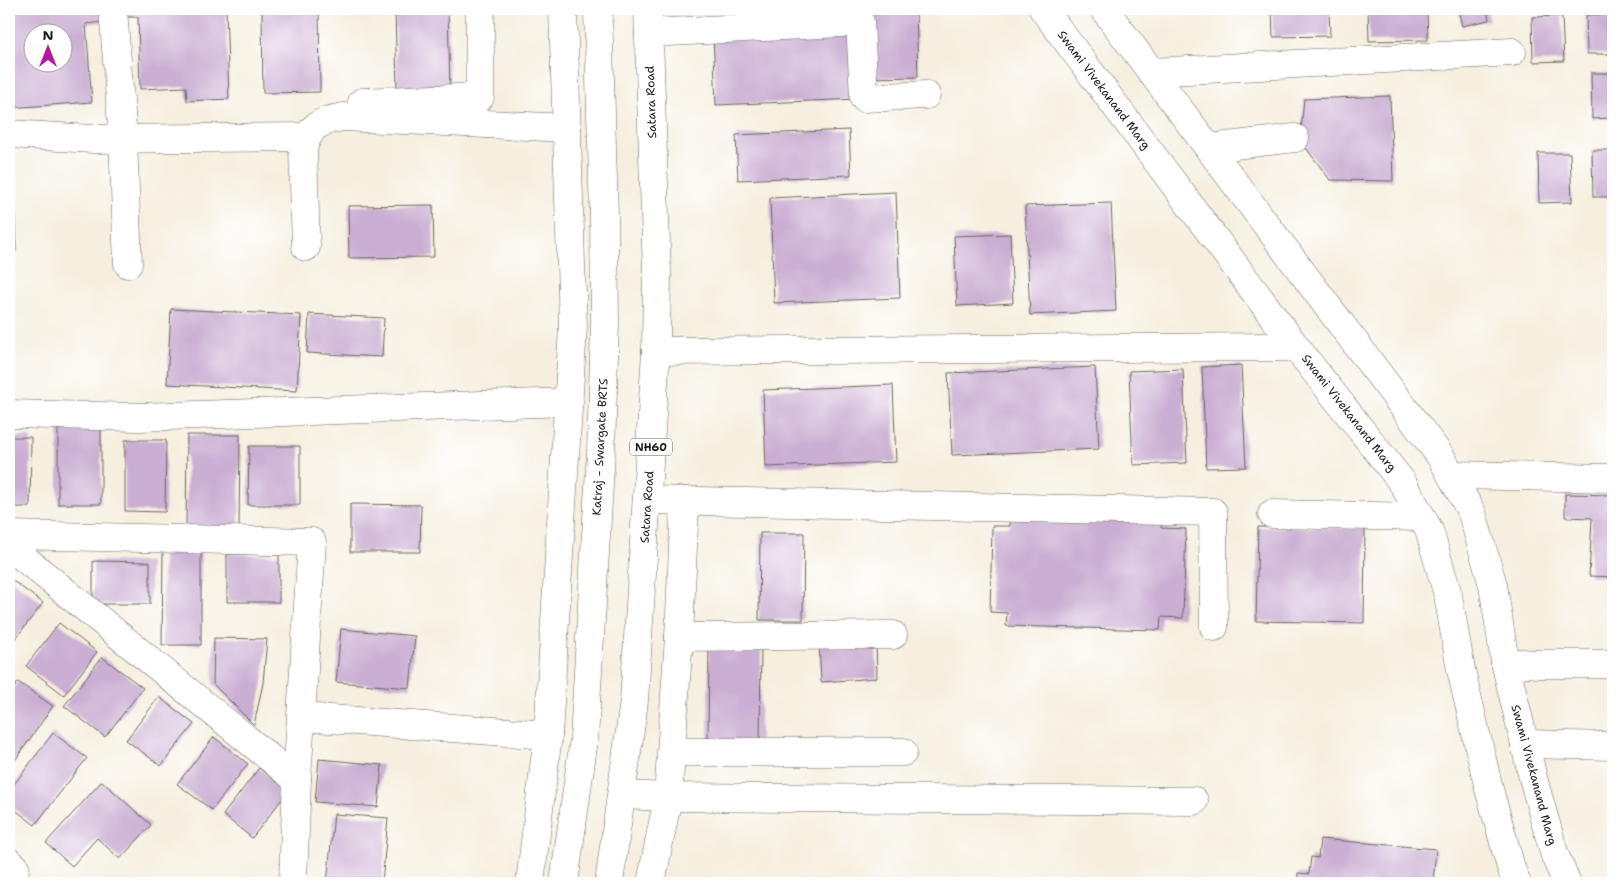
<svg xmlns="http://www.w3.org/2000/svg" width="1622" height="892" viewBox="0 0 1622 892" font-family="'Shantell Sans',sans-serif">
<rect width="100%" height="100%" fill="#fff"/>
<filter id="ink" filterUnits="userSpaceOnUse"><feTurbulence type="fractalNoise" baseFrequency=".02" numOctaves="2"/><feDisplacementMap in="SourceGraphic" scale="10" xChannelSelector="R" yChannelSelector="G"/><feConvolveMatrix kernelMatrix="1 2 1 2 8 2 1 2 1" color-interpolation-filters="sRGB"/></filter>
<filter id="wash" filterUnits="userSpaceOnUse"><feTurbulence type="fractalNoise" baseFrequency=".0096" numOctaves="4" result="noise"/><feDisplacementMap in="SourceGraphic" scale="20" xChannelSelector="R" yChannelSelector="G"/><feGaussianBlur stdDeviation="1.12" result="paint"/><feColorMatrix in="noise" values="0 0 0 0 0 0 0 0 0 0 0 0 0 0 0 0 0 1.4 0 .05"/><feComposite in="paint" operator="in"/></filter>
<g filter="url(#wash)">
<rect width="100%" height="100%" fill="#f6efdf"/>
<g id="blocks">
<g fill="#caaed3" fill-rule="evenodd">
<path d="M9 9H102L103 22 86 24 92 102 9 108ZM32 32H62V62H32Z"/>
<polygon points="122,9 226,9 229,99 187,101 186,87 140,89 138,17 123,17"/>
<polygon points="262,9 319,9 320,92 263,93"/>
<polygon points="395,9 448,9 450,90 397,91"/>
<polygon points="866,9 916,9 918,77 869,78"/>
<polygon points="1272,9 1329,9 1330,36 1273,37"/>
<polygon points="1368,9 1427,9 1428,40 1369,41"/>
<polygon points="1458,9 1487,9 1489,20 1462,26"/>
<polygon points="1613,14 1613,54 1587,54 1586,15"/>
<polygon points="1562,16 1564,61 1533,62 1532,17"/>
<polygon points="855,27 858,99 716,105 713,33"/>
<polygon points="1591,73 1613,73 1613,118 1592,119"/>
<polygon points="1390,96 1393,181 1330,180 1300,140 1304,99"/>
<polygon points="849,130 851,175 738,180 736,135"/>
<polygon points="1592,150 1613,150 1613,197 1593,197"/>
<polygon points="1538,153 1570,153 1572,202 1539,203"/>
<polygon points="9,161 13,161 16,251 9,251"/>
<polygon points="896,192 900,298 774,303 770,198"/>
<polygon points="1111,203 1116,311 1030,315 1025,206"/>
<polygon points="433,205 434,257 349,258 348,206"/>
<polygon points="1010,234 1013,303 957,306 954,236"/>
<polygon points="171,309 301,315 297,391 167,384"/>
<polygon points="309,314 384,318 382,357 307,353"/>
<polygon points="1241,365 1246,467 1206,468 1202,367"/>
<polygon points="1095,367 1099,449 952,455 948,373"/>
<polygon points="1183,369 1187,463 1133,465 1129,371"/>
<polygon points="893,385 896,462 766,467 763,390"/>
<polygon points="58,425 101,426 101,504 58,504"/>
<polygon points="187,435 240,435 239,530 186,529"/>
<polygon points="9,437 31,437 30,507 9,507"/>
<polygon points="125,440 166,440 165,512 125,511"/>
<polygon points="249,446 300,446 300,505 248,505"/>
<polygon points="1565,494 1613,495 1613,577 1589,576 1592,518 1565,517"/>
<polygon points="350,504 421,505 420,552 350,552"/>
<polygon points="1010,515 1162,518 1161,528 1186,529 1183,618 1161,617 1160,630 1006,626 1007,613 990,612 992,526 1010,526"/>
<polygon points="1258,527 1365,528 1364,623 1256,621"/>
<polygon points="760,533 804,533 803,620 759,620"/>
<polygon points="163,551 201,551 201,645 162,645"/>
<polygon points="227,554 279,555 279,602 227,602"/>
<polygon points="93,561 150,562 150,604 93,604"/>
<polygon points="9,578 43,603 9,647"/>
<polygon points="59,623 97,652 64,695 26,666"/>
<polygon points="341,629 415,636 410,688 336,682"/>
<polygon points="214,638 267,639 263,683 254,725 213,684"/>
<polygon points="876,641 877,678 821,682 819,644"/>
<polygon points="709,646 761,646 760,741 708,741"/>
<polygon points="102,657 143,688 105,737 64,706"/>
<polygon points="18,682 53,706 9,769 9,695"/>
<polygon points="159,697 194,724 161,766 126,740"/>
<polygon points="53,733 87,758 35,825 9,805 9,791"/>
<polygon points="214,737 248,764 212,810 177,784"/>
<polygon points="319,759 382,765 378,807 315,802"/>
<polygon points="259,768 289,790 252,838 223,815"/>
<polygon points="102,781 151,825 120,859 97,838 72,866 46,843"/>
<polygon points="334,814 388,818 382,883 327,883"/>
<polygon points="1320,839 1436,849 1433,883 1297,883 1298,873 1309,874 1311,857 1318,858"/>
</g>
</g>
</g>
<g filter="url(#ink)">
<use href="#blocks" fill-opacity="0" stroke="#686660" stroke-width="1"/>
<g fill="none" stroke-linecap="round" stroke-linejoin="round">
<defs>
<g id="minor">
<polyline points="113,9 123,139 128,264"/>
<polyline points="649,33 860,22 864,98 926,95"/>
<polyline points="1152,72 1512,52"/>
<polyline points="362,102 480,97 480,9"/>
<polyline points="9,134 93,139 307,137"/>
<polyline points="1209,148 1295,138"/>
<path d="M306 247 303 149C310 125 320 121 343 117L567 128"/>
<polyline points="656,351 1296,347"/>
<polyline points="9,414 139,417 569,402"/>
<polyline points="1451,475 1613,478"/>
<polyline points="647,500 1213,512 1214,627"/>
<polyline points="1272,514 1422,517"/>
<polyline points="9,535 312,542 297,780 293,880"/>
<polyline points="9,546 297,780"/>
<polyline points="679,637 893,635"/>
<polyline points="1505,662 1539,664 1613,664"/>
<polyline points="302,717 548,735"/>
<polyline points="1525,744 1613,746"/>
<polyline points="672,752 903,752"/>
<polyline points="622,795 668,797 1194,801"/>
<polyline points="9,862 15,867 14,883"/>
<polyline points="564,883 584,739 601,451 605,324 604,216 598,9"/>
<polyline points="651,883 668,797 679,637 685,501"/>
</g>
<g id="major">
<polyline points="1043,9 1296,347 1402,482 1429,530 1448,595 1461,670 1489,789 1512,871 1517,883"/>
<polyline points="1104,9 1441,457 1472,513 1493,585 1505,662 1533,778 1555,856 1567,883"/>
</g>
<g id="highway">
<polyline points="530,883 548,735 573,327 563,9"/>
<polyline points="609,883 634,701 656,351 657,273 648,9"/>
</g>
</defs>
<use href="#minor" stroke="#686660" stroke-width="29"/>
<use href="#major" stroke="#686660" stroke-width="29"/>
<use href="#highway" stroke="#686660" stroke-width="29"/>
<use href="#minor" stroke="#fff" stroke-width="28"/>
<use href="#major" stroke="#fff" stroke-width="28"/>
<use href="#highway" stroke="#fff" stroke-width="28"/>
</g>
</g>
<g text-anchor="middle" stroke-width="4" stroke-linejoin="round" paint-order="stroke">
<rect fill="#fff" stroke="#606060" stroke-width="1" x="630" y="438.5" width="42" height="17" rx="4"/>
<g font-size="11" font-weight="bold" fill="#1c1c1c">
<text x="651" y="451">NH60</text>
</g>
<g font-size="12" fill="#1c1c1c" stroke="#fff">
<text transform="translate(1104 90) rotate(53)" y="4">Swami Vivekanand Marg</text>
<text transform="translate(651 102) rotate(-92)" y="4">Satara Road</text>
<text transform="translate(1349 413) rotate(52)" y="4">Swami Vivekanand Marg</text>
<text transform="translate(600 447) rotate(-87)" y="4">Katraj - Swargate BRTS</text>
<text transform="translate(647 507) rotate(-86)" y="4">Satara Road</text>
<text transform="translate(1534 775) rotate(75)" y="4">Swami Vivekanand Marg</text>
</g>
</g>
<rect width="1622" height="892" fill="none" stroke="#fff" stroke-width="30"/>
<g transform="translate(48 48)"><circle r="24" fill="#ffffff" stroke="#a4a4a4"/>
<path d="M0-4L9 19L0 12L-9 19Z" fill="#b5179e"/>
<text y="-8" font-size="14" font-weight="bold" text-anchor="middle" fill="#1c1c1c">N</text>
</g>
</svg>
